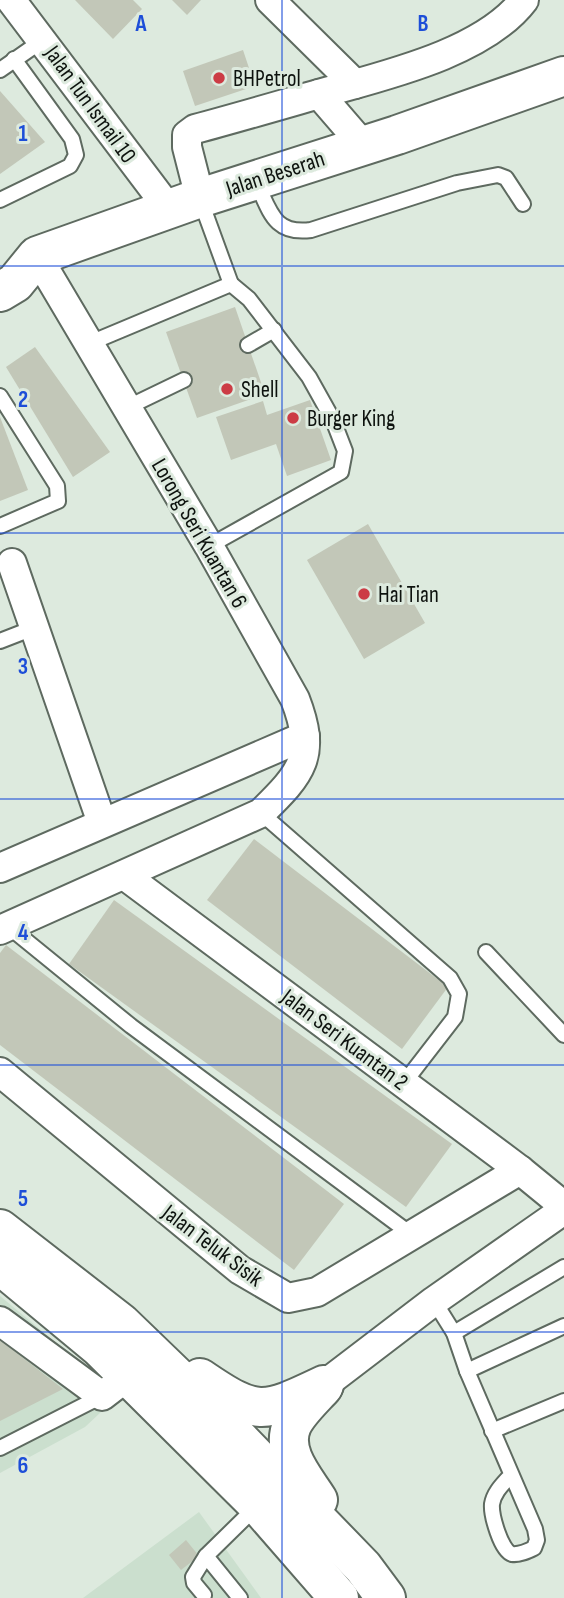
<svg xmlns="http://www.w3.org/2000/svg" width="564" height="1598" viewBox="0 0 564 1598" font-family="'Sofia Sans Condensed',sans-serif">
<rect width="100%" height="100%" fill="#ddeade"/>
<g fill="#cbdfce">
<polygon points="0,1296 96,1376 106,1396 101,1412 85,1427 0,1473"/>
<polygon points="199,1512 261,1598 83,1598"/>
</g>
<g fill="#c2c7b8">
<polygon points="75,0 133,0 142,9 113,39"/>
<polygon points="172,0 201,0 187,15"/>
<polygon points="243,50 255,86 195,106 183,71"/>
<polygon points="0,91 45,142 0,174"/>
<polygon points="235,307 265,394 197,418 166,332"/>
<polygon points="35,347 110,452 73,477 6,367"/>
<polygon points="310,400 331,460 287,476 276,444 231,460 216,417 263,401 267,415"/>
<polygon points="0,417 28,490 0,501"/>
<polygon points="368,524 425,623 364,659 307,560"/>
<polygon points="254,839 448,987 402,1049 207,900"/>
<polygon points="114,900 452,1144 406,1207 69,964"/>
<polygon points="6,945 344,1204 294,1270 0,1045 0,953"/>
<polygon points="0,1340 63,1389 0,1421"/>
<polygon points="186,1540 199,1556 181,1570 169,1555"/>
</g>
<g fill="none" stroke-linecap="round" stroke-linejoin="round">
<defs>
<g id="service">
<polyline points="0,70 43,40"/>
<path d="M256 182C270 210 273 235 311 230L457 183 498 175 506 178 523 204"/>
<polyline points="0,200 70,166 76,155 72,139 14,59"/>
<polyline points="90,343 231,284 200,199"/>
<polyline points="248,345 274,330"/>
<polyline points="0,396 57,486 58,501 0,526"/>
<polyline points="126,408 184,380"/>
<polyline points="209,546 341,472 345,451 333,420 309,377 249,299 231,284"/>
<polyline points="0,641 36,627"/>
<polyline points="261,813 450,978 459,994 455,1017 404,1083"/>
<polyline points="8,926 131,1026 412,1235"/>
<polyline points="486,952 564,1035"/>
<polyline points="434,1301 454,1333 467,1371 564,1326"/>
<polyline points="454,1333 564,1267"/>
<path d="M467 1371 535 1529 537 1540 534 1548C528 1551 520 1555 512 1554 501 1551 491 1515 492 1504 494 1492 503 1484 510 1476"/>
<polyline points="492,1431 564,1401"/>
<polyline points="0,1448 102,1396"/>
<polyline points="204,1595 194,1583 193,1577 206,1556"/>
<polyline points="240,1598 206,1556 257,1506"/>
</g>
<g id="minor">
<polyline points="11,0 169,209"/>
<polyline points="270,0 355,84"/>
<polyline points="319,94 363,145"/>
<path d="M200 198 187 147V135L195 129C236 118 277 106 319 94 382 76 483 54 524 0"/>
<polyline points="12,563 102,823"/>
<polyline points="0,868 305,736"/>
<polyline points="124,875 520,1170 564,1206"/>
<path d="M0 930 261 813C302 773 317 756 295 699L209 546 37 256"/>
<polyline points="0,1072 240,1270 288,1298 317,1292 520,1170"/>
<polyline points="0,1321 102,1396 128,1376"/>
<polyline points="324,1385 434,1301 564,1210"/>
</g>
<g id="primary">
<polyline points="0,1229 121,1323 205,1404 363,1567 386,1598"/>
<polyline points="0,1265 99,1347 258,1505 339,1598"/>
<path d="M200 1378C257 1417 263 1414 324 1385"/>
<path d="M318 1500C305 1479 280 1452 292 1425 298 1412 313 1398 323 1387"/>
</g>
<polyline id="trunk" points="0,292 15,283 37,256 200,198 397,135 564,76"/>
</defs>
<use href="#service" stroke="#5e6a60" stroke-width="18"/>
<use href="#minor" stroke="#5e6a60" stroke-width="32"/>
<use href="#primary" stroke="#5e6a60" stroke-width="42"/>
<use href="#trunk" stroke="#5e6a60" stroke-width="42"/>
<use href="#service" stroke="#fff" stroke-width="14"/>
<use href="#minor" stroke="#fff" stroke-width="28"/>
<use href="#primary" stroke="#fff" stroke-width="38"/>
<use href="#trunk" stroke="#fff" stroke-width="38"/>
</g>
<path fill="none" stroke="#1d4ed8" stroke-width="2" stroke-opacity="0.55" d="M282 0V1598M0 266H564M0 533H564M0 799H564M0 1065H564M0 1332H564"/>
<g fill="#cc3c45" stroke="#ddeade" stroke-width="2.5">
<circle cx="219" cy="78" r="7"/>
<circle cx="227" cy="389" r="7"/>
<circle cx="293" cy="418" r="7"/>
<circle cx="364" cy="594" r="7"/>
</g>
<g text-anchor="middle" stroke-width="6" stroke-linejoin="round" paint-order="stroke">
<g font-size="23" fill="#0d120e" stroke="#ddeade" text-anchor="start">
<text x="233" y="86">BHPetrol</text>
<text x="241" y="397">Shell</text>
<text x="307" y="426">Burger King</text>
<text x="378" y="602">Hai Tian</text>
</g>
<g font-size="23" fill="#0d120e" stroke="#ddeade">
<text transform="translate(91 104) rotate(54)" y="8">Jalan Tun Ismail 10</text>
<text transform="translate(275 173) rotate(-18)" y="8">Jalan Beserah</text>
<text transform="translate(200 533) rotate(60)" y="8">Lorong Seri Kuantan 6</text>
<text transform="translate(345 1039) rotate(37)" y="8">Jalan Seri Kuantan 2</text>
<text transform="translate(213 1245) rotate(37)" y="8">Jalan Teluk Sisik</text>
</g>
</g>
<g font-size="23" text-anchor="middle" font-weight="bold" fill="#1d4ed8" stroke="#ddeade" stroke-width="6" stroke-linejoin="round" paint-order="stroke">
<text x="141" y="31">A</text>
<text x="423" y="31">B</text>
<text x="23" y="141">1</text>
<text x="23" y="407">2</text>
<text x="23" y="674">3</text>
<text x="23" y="940">4</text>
<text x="23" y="1206">5</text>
<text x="23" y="1473">6</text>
</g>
</svg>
